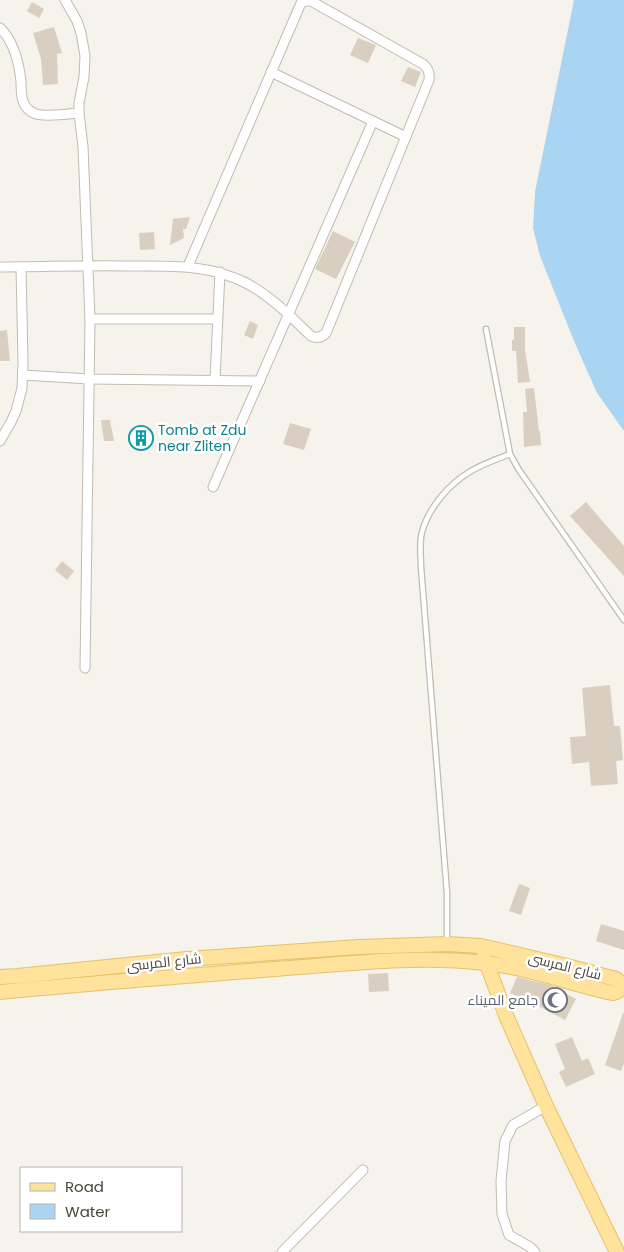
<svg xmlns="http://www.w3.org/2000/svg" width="624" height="1252" viewBox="0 0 624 1252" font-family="Poppins,Cairo,sans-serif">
<rect width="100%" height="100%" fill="#f6f3ec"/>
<polygon fill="#a9d4f2" points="574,0 624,0 624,431 597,393 574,341 540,256 533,228 535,192"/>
<g fill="#d8cfc1">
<polygon points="32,2 44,9 39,18 27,11"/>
<polygon points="54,27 62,53 57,54 58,84 43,85 41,59 33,33"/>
<polygon points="358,38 376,45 368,63 350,55"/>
<polygon points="408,67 421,72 415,87 401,81"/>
<polygon points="190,217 186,229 183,229 184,238 170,245 173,219"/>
<polygon points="333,231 355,242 336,279 315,269"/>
<polygon points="154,232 155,249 140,250 139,233"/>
<polygon points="250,321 258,325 253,339 244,335"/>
<polygon points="514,327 525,327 525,350 530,382 518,383 516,351 512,351 512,340 514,340"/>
<polygon points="7,330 10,361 0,361 0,331"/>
<polygon points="534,388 539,431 540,431 541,445 524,447 523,412 527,412 525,389"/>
<polygon points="101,420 110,420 114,441 104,441"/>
<polygon points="290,423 311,429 304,450 283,444"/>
<polygon points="144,428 147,439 139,445 134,436"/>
<polygon points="586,502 624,546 624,576 570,516"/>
<polygon points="62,561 74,571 67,580 55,570"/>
<polygon points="610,685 614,726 620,726 623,760 616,761 618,784 591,786 589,762 572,764 570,737 586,736 582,688"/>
<polygon points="519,884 530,888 521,915 509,911"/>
<polygon points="601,924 624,931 624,950 596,941"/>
<polygon points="388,973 389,991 369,992 368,974"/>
<polygon points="517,977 550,985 576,999 565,1020 525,999 510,993"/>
<polygon points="623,1013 624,1013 624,1063 621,1071 605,1065"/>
<polygon points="572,1037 582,1061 588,1058 595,1074 566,1087 559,1072 565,1069 555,1044"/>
</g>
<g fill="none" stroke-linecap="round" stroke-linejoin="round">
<defs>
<g id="lane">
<polyline points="486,329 510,454 519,470 624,620"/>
<path d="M447 943V893L421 567C421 556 419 543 422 532 429 507 449 484 471 471 483 464 497 459 510 454"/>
</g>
<g id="street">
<polyline points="65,0 77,21 81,33 85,56 84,77 79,103 79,113 83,147 90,319 85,668"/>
<path d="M0 28C14 41 19 64 21 81 21 88 21 95 23 101 25 107 30 112 36 114 46 117 68 114 79 113"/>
<polyline points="271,72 406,137"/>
<path d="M0 267C43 267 87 265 130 266 170 266 209 264 246 283 271 296 291 317 311 336 317 339 322 337 326 333L429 80C430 73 428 68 423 64L311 1H306L301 3 188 266"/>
<polyline points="90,319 217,319"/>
<polyline points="23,375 89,379 260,381"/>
<polyline points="215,380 220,272"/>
<polyline points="0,441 11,422 16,411 22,388 23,362 21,267"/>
<polyline points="213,487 373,121"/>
<polyline points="282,1252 363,1170"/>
<polyline points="535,1252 530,1247 509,1235 502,1214 501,1181 505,1141 513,1125 546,1106"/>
</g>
<g id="primary">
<polyline points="484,956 507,1018 546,1106 617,1252"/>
<path d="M0 977 18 976 187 959 359 947 447 944 481 946 567 966 616 979C620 982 621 986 618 991L613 993C570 984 528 967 484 963 415 955 345 964 276 969 184 976 92 983 0 992"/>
</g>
</defs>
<use href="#lane" stroke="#c2bbae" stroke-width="7"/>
<use href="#street" stroke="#c2bbae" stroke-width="11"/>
<use href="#primary" stroke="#e6c16a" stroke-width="16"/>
<use href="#lane" stroke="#fff" stroke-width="4.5"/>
<use href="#street" stroke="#fff" stroke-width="9"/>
<use href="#primary" stroke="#ffe39c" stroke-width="14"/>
</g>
<defs>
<symbol id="building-ring" viewBox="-11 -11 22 22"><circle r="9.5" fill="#fff" stroke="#0f9aa8" stroke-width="1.5"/><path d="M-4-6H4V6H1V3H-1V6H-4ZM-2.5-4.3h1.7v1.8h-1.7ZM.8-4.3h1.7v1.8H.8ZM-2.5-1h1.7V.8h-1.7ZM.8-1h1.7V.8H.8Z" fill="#0f9aa8"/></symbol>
<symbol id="mosque-ring" viewBox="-11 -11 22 22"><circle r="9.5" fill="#fff" stroke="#6b7280" stroke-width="1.5"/><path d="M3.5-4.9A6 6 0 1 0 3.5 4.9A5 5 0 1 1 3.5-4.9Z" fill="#6b7280"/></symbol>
</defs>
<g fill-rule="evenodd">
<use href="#building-ring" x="127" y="424" width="28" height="28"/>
<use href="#mosque-ring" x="541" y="986" width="28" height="28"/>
</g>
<g text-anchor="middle" stroke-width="5" stroke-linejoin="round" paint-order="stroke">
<g font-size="14" fill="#0d838f" stroke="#fff" text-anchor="start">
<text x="158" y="435">Tomb at Zdu<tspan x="158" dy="16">near Zliten</tspan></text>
</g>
<g font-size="14" fill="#4b4439" stroke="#fff">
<text transform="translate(164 962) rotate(-6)" y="5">شارع المرسى</text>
<text transform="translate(565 966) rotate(14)" y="5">شارع المرسى</text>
</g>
<g font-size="14" fill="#5b616d" stroke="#fff" text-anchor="end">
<text x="538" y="1005">جامع الميناء</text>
</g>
</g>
<rect x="20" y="1167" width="162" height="65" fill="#ffffff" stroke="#b7b4b0"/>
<rect x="30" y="1183" width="25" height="8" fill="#ffe39c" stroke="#b7b4b0"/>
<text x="65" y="1192" font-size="15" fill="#4b4439">Road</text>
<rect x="30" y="1204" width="25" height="15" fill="#a9d4f2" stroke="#b7b4b0"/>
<text x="65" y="1217" font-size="15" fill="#4b4439">Water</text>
</svg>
